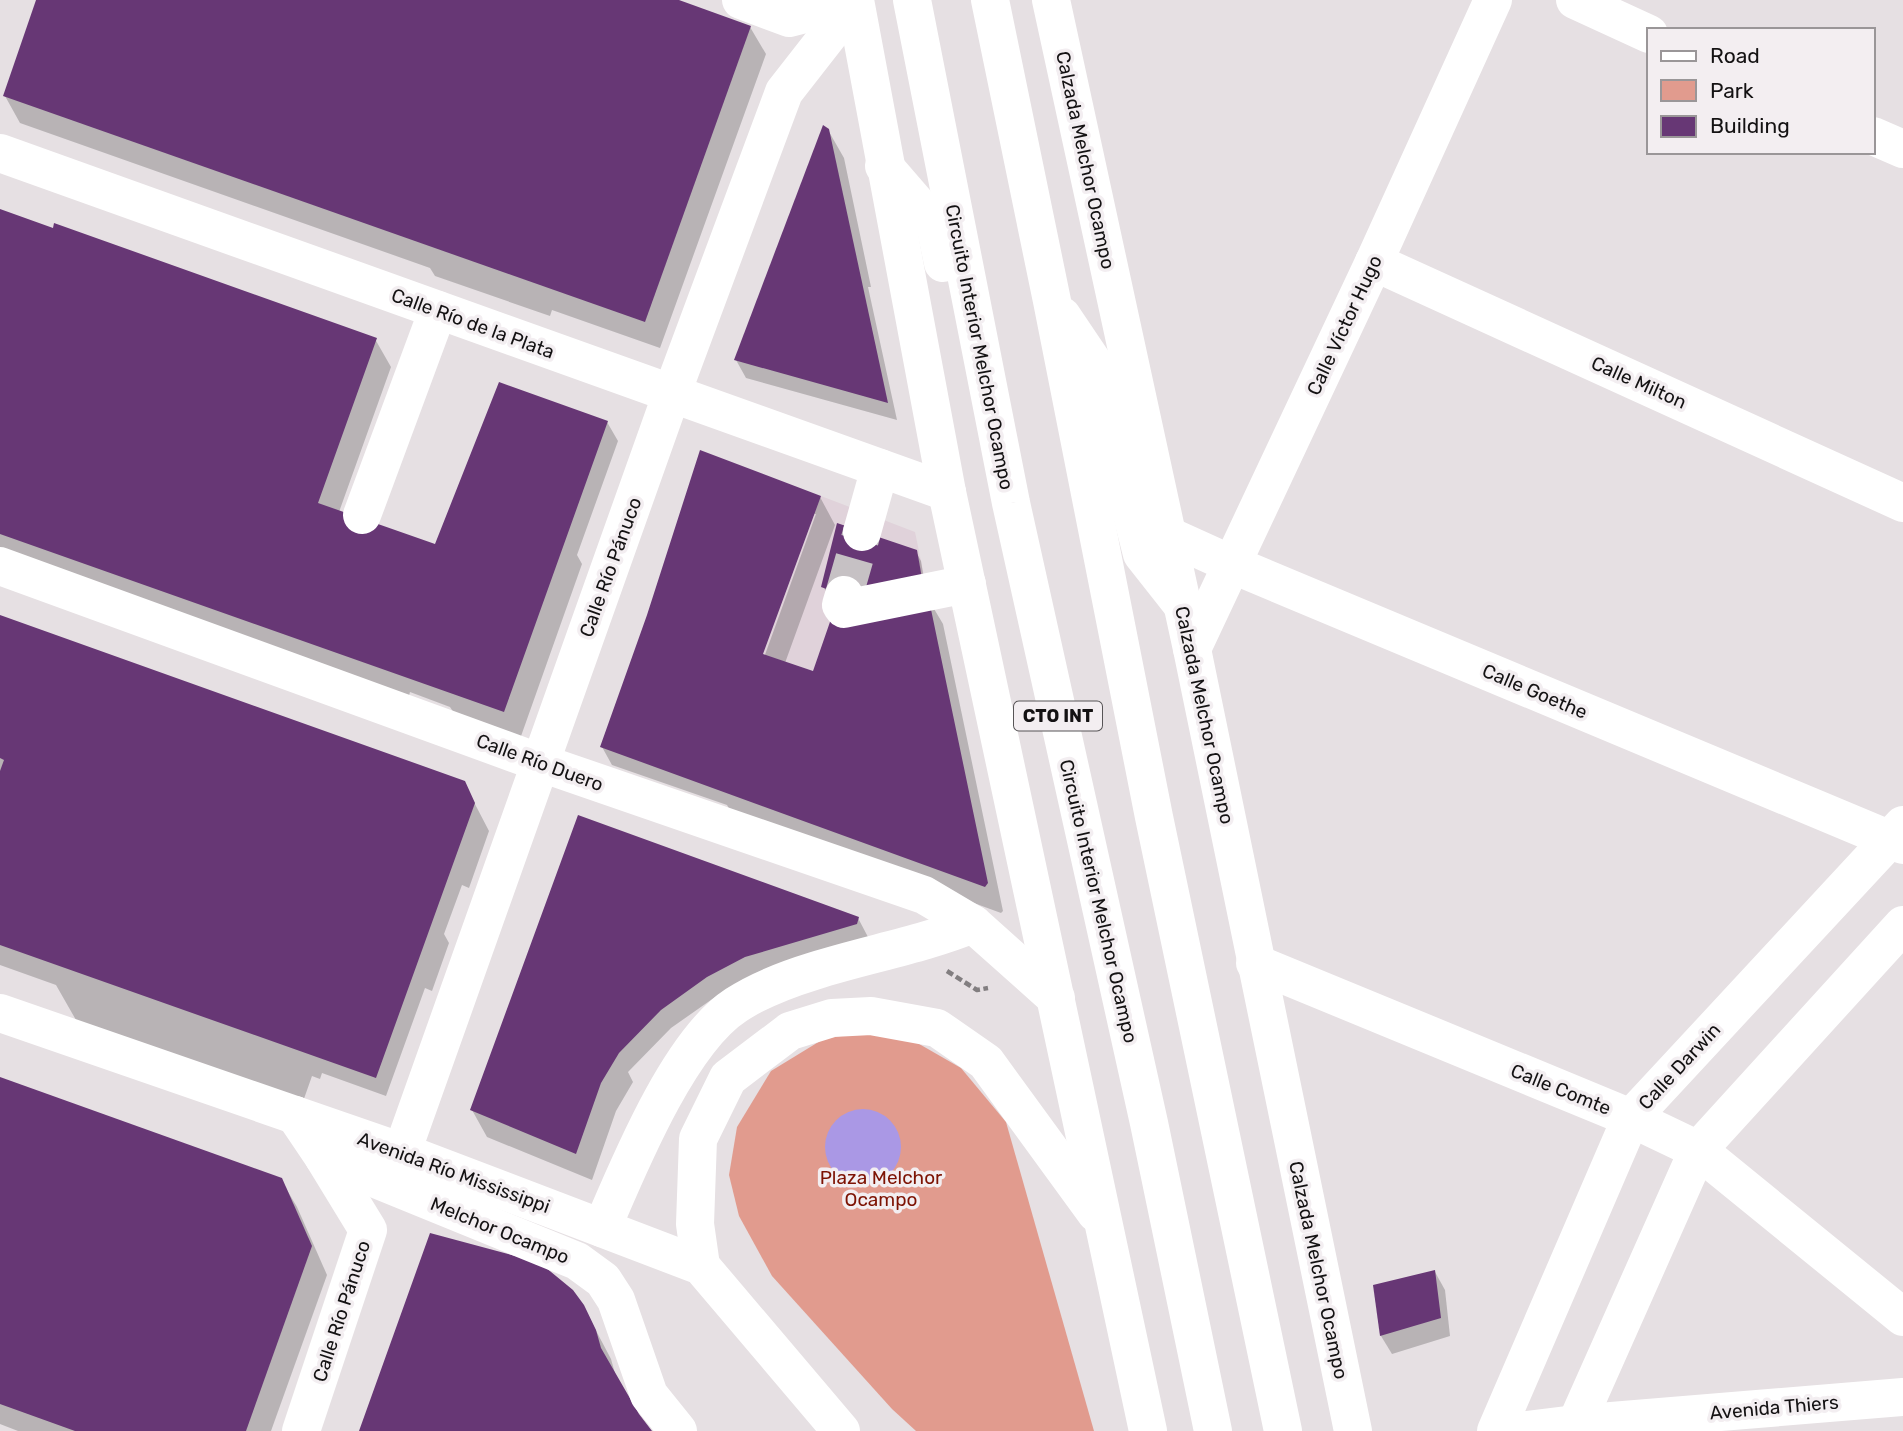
<svg xmlns="http://www.w3.org/2000/svg" width="1903" height="1431" viewBox="0 0 1903 1431" font-family="Rubik,sans-serif">
<rect width="100%" height="100%" fill="#e6e0e3"/>
<polygon fill="#e0d2da" points="821,496 915,532 928,595 819,654 813,671 763,654"/>
<polygon fill="#e19b8e" points="881,1031 914,1041 961,1068 1006,1122 1094,1431 916,1431 892,1409 772,1276 739,1216 729,1175 737,1127 771,1071 825,1038"/>
<circle fill="#aa98e5" cx="863" cy="1147" r="38"/>
<g fill="#0003" fill-rule="evenodd">
<polygon points="38,0 674,0 750,27 766,54 660,348 552,310 550,316 435,276 430,268 20,123 5,96"/>
<polygon points="828,130 844,158 871,287 868,287 897,420 746,378 736,360"/>
<polygon points="0,211 375,339 391,367 339,512 436,546 607,422 618,441 577,555 582,564 520,739 456,716 450,707 410,692 408,699 0,555"/>
<path d="M820 497 835 525 785 663 814 674 927 597 943 624 1003 911 1001 913 732 814 727 805 612 765 602 747ZM812 514H816L762 663 759 662Z"/>
<polygon points="916,552 921,561 926,592 828,595 823,586"/>
<polygon points="0,618 464,783 489,831 469,888 462,885 444,934 449,943 432,991 425,988 386,1096 322,1073 320,1079 312,1076 300,1110 84,1034 56,985 0,965"/>
<polygon points="579,817 858,918 868,937 756,975 718,995 671,1028 628,1072 633,1082 616,1111 592,1180 487,1137 472,1110"/>
<polygon points="0,1079 281,1180 297,1207 327,1275 271,1431 18,1431 0,1424"/>
<polygon points="1435,1272 1445,1290 1450,1336 1392,1354 1381,1336 1375,1286"/>
<polygon points="583,1306 611,1359 616,1377 638,1416 650,1431 360,1431"/>
</g>
<g fill="#673775">
<polygon points="36,0 679,0 751,26 645,322 3,96"/>
<polygon points="823,125 829,129 888,403 734,360"/>
<polygon points="0,209 53,228 54,223 377,338 318,503 435,544 499,382 608,421 504,712 0,534"/>
<polygon points="700,450 821,496 763,654 813,671 831,619 928,595 988,883 985,887 600,747 647,615"/>
<polygon points="837,523 917,550 923,584 855,599 821,587"/>
<polygon points="0,615 465,781 475,803 376,1078 0,945 0,771 4,760 0,758"/>
<polygon points="578,815 859,917 857,924 745,957 707,977 661,1010 619,1053 601,1083 576,1154 470,1110"/>
<polygon points="0,1077 282,1178 312,1246 246,1431 75,1431 0,1404"/>
<polygon points="430,1233 523,1258 545,1267 573,1290 584,1305 596,1330 601,1348 639,1414 652,1431 359,1431"/>
<polygon points="1435,1270 1441,1318 1380,1336 1373,1285"/>
</g>
<g fill="none" stroke-linecap="round" stroke-linejoin="round">
<polyline stroke="#c6c1c4" stroke-width="38" stroke-dasharray="38 19" stroke-linecap="butt" points="844,595 862,532"/>
<polyline stroke="#827e80" stroke-width="4.5" stroke-dasharray="7 3.5" stroke-linecap="butt" points="947,971 977,990 988,988"/>
<g stroke="#fff" stroke-width="38">
<polyline points="741,0 789,18 855,1"/>
<polyline points="1575,0 1649,34"/>
<polyline points="1873,136 1903,149"/>
<polyline points="0,153 947,492"/>
<polyline points="1374,262 1903,503"/>
<polyline points="362,515 438,310"/>
<polyline points="862,532 880,468"/>
<polyline points="1167,535 1231,564 1903,845"/>
<polyline points="0,566 541,763 924,895 973,924 1056,998"/>
<polyline points="844,595 841,605 844,609 967,584"/>
<polyline points="1192,649 1374,262 1493,0"/>
<polyline points="1255,963 1631,1118 1698,1150 1903,1317"/>
<polyline points="295,1115 324,1158 577,1261 603,1280 616,1300 649,1395 678,1431"/>
<polyline points="402,1152 672,393 784,92 855,1"/>
<path d="M602 1228C629 1165 679 1042 736 1005 759 990 788 979 814 971 867 954 922 945 973 924"/>
<polyline points="301,1431 368,1230 324,1158"/>
<polyline points="1496,1431 1631,1118 1903,825"/>
<polyline points="1573,1431 1698,1150 1903,925"/>
</g>
<g stroke="#fff" stroke-width="38">
<polyline points="855,0 947,492 1148,1431"/>
<polyline points="1051,0 1192,649 1353,1431"/>
<polyline points="0,1013 402,1152 701,1266 841,1431"/>
<polyline points="701,1266 695,1224 698,1139 728,1078 790,1031 832,1018 871,1016 937,1028 986,1062 1096,1213"/>
<polyline points="1520,1431 1575,1424 1903,1397"/>
</g>
<g stroke="#fff" stroke-width="38">
<polyline points="912,0 1011,503 1149,1123 1213,1431"/>
<polyline points="990,0 1052,301 1154,817 1283,1431"/>
<polyline points="884,166 935,225 943,263"/>
<polyline points="1062,316 1093,362 1142,554 1183,606"/>
</g>
</g>
<g text-anchor="middle" stroke-width="7" stroke-linejoin="round" paint-order="stroke">
<rect fill="#f3eef1" stroke="#575456" stroke-width="2" x="1014" y="701.5" width="88" height="29" rx="5"/>
<g font-size="18" font-weight="bold" fill="#141213">
<text x="1058" y="722">CTO INT</text>
</g>
<g font-size="19" fill="#141213" stroke="#f3eef1">
<text transform="translate(1086 160) rotate(78)" y="7">Calzada Melchor Ocampo</text>
<text transform="translate(473 323) rotate(20)" y="7">Calle Río de la Plata</text>
<text transform="translate(1344 325) rotate(-65)" y="7">Calle Víctor Hugo</text>
<text transform="translate(980 347) rotate(79)" y="7">Circuito Interior Melchor Ocampo</text>
<text transform="translate(1639 382) rotate(24)" y="7">Calle Milton</text>
<text transform="translate(610 567) rotate(-70)" y="7">Calle Río Pánuco</text>
<text transform="translate(1535 691) rotate(23)" y="7">Calle Goethe</text>
<text transform="translate(1205 715) rotate(78)" y="7">Calzada Melchor Ocampo</text>
<text transform="translate(540 762) rotate(20)" y="7">Calle Río Duero</text>
<text transform="translate(1099 901) rotate(77)" y="7">Circuito Interior Melchor Ocampo</text>
<text transform="translate(1679 1066) rotate(-47)" y="7">Calle Darwin</text>
<text transform="translate(1561 1089) rotate(22)" y="7">Calle Comte</text>
<text transform="translate(454 1172) rotate(20)" y="7">Avenida Río Mississippi</text>
<text transform="translate(500 1230) rotate(22)" y="7">Melchor Ocampo</text>
<text transform="translate(1319 1270) rotate(78)" y="7">Calzada Melchor Ocampo</text>
<text transform="translate(341 1311) rotate(-72)" y="7">Calle Río Pánuco</text>
<text transform="translate(1774 1407) rotate(-5)" y="7">Avenida Thiers</text>
</g>
<g font-size="19" fill="#7d1304" stroke="#f3eef1">
<text x="881" y="1184">Plaza Melchor<tspan x="881" dy="22">Ocampo</tspan></text>
</g>
</g>
<rect x="1647" y="28" width="228" height="126" fill="#f3eef1" stroke="#9a9698" stroke-width="2"/>
<rect x="1661" y="51" width="35" height="10" fill="#ffffff" stroke="#9a9698" stroke-width="2"/>
<text x="1710" y="63" font-size="21" fill="#141213">Road</text>
<rect x="1661" y="80" width="35" height="21" fill="#e19b8e" stroke="#9a9698" stroke-width="2"/>
<text x="1710" y="98" font-size="21" fill="#141213">Park</text>
<rect x="1661" y="116" width="35" height="21" fill="#673775" stroke="#9a9698" stroke-width="2"/>
<text x="1710" y="133" font-size="21" fill="#141213">Building</text>
</svg>
